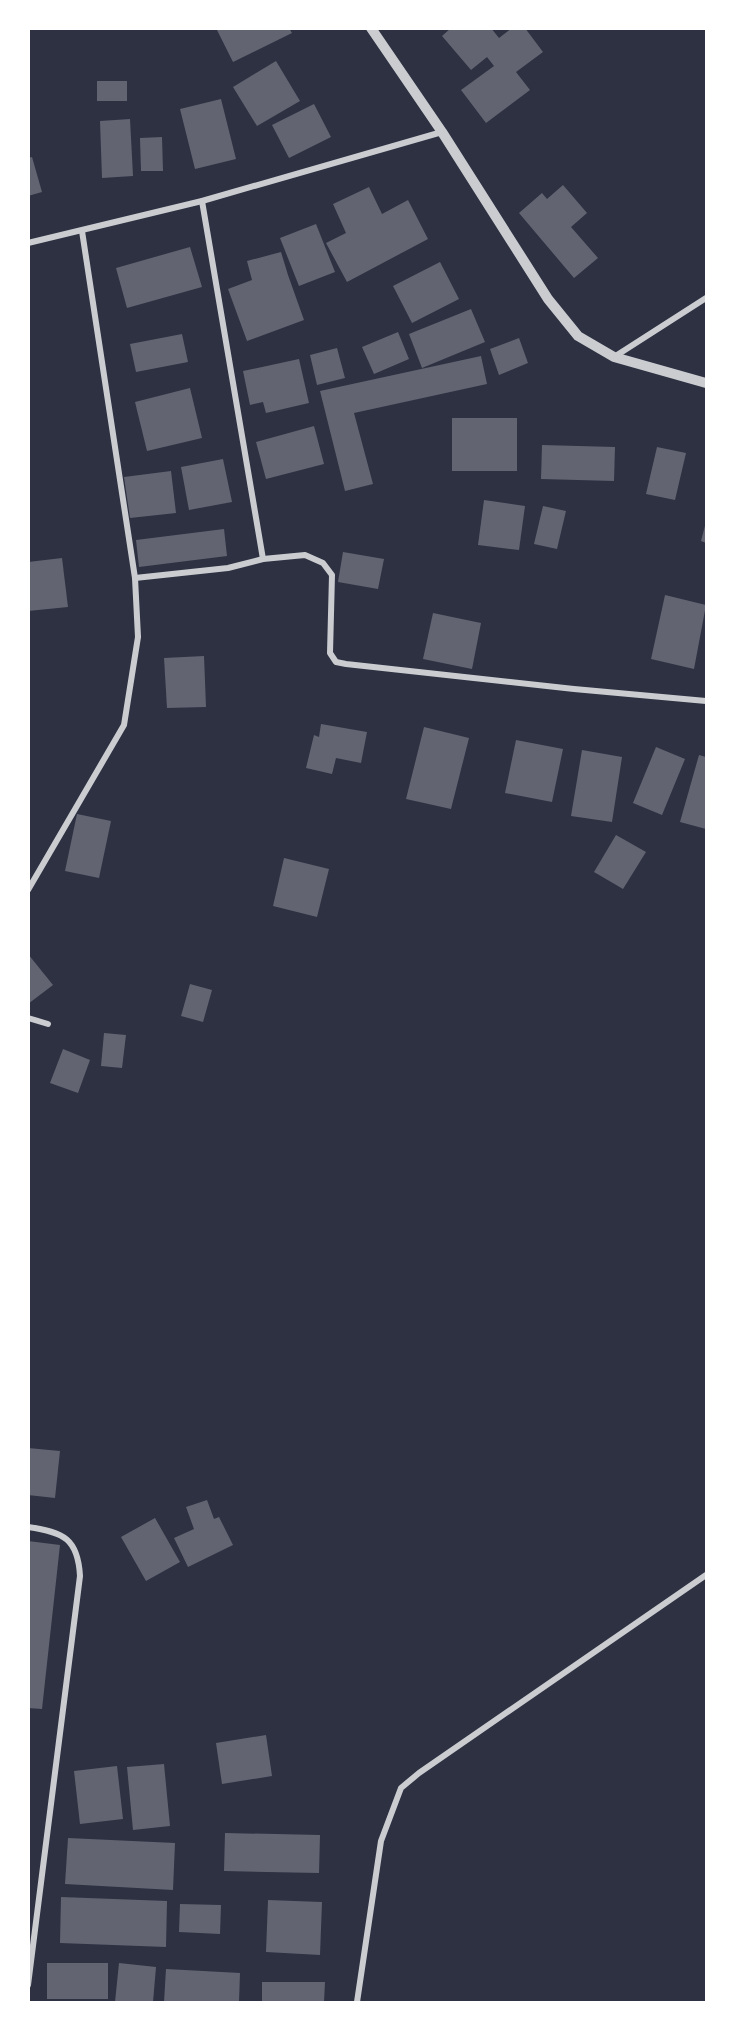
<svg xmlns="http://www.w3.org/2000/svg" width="735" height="2031" viewBox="0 0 735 2031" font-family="'Titillium Web',sans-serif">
<rect width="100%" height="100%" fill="#2d3142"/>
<g fill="#626471">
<polygon points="216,28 289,28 292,33 233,62"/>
<polygon points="451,28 491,28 499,38 512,28 525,28 543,52 516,72 530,90 486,123 461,90 494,66 487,57 471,70 442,36"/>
<polygon points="276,61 300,101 257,126 233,87"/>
<rect x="97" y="81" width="30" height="20"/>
<polygon points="221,99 236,159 195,169 180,109"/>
<polygon points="314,104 331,137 289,158 272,125"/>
<polygon points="130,119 133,176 102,178 100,121"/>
<polygon points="162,137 163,171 141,171 140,138"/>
<polygon points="32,157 42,192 28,196 28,158"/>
<polygon points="563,185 587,213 571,227 598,258 574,278 519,213 542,193 547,199"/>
<polygon points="369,187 382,214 408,200 428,239 347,282 326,243 346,233 333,204"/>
<polygon points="316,224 335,272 299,286 280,238"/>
<polygon points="190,247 202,287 127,308 116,268"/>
<polygon points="281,252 288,275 304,320 247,341 228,289 252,280 247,261"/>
<polygon points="440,262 459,299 412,323 393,286"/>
<polygon points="471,309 485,342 422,368 409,334"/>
<polygon points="398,332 409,359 374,374 362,347"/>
<polygon points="182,334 188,362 136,372 130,344"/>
<polygon points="519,338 528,363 499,375 490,349"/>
<polygon points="337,348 345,378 317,385 310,355"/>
<polygon points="481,356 487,384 354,413 373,484 345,491 320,391"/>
<polygon points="299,359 309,403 266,413 263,402 250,405 243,371"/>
<polygon points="190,388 202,438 147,451 135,402"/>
<rect x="452" y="418" width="65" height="53"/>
<polygon points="314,426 324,464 266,479 256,442"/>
<polygon points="542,445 615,447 614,481 541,479"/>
<polygon points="657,447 686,453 675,500 646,494"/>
<polygon points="223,459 232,502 189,510 181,467"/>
<polygon points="171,471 176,513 130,518 124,477"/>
<polygon points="484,500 525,506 519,550 478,545"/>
<polygon points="543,506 566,511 557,549 534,544"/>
<polygon points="706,522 706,543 701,541"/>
<polygon points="224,529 227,556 139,567 136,540"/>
<polygon points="343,552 384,559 378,589 338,582"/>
<polygon points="62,558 68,607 28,611 28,562"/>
<polygon points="665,595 706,605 694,669 651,659"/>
<polygon points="433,613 481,623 472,669 423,659"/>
<polygon points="204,656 206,707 167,708 164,658"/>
<polygon points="321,724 367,732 361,763 336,758 332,774 306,768 314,735 319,737"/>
<polygon points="424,727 469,738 451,809 406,799"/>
<polygon points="516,740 563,749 552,802 505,793"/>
<polygon points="656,747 685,759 662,815 633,803"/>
<polygon points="582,750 622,757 612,822 571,816"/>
<polygon points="699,755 706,757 706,829 680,822"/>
<polygon points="77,814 111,821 99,878 65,871"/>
<polygon points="616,835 646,852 623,889 594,872"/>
<polygon points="284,858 329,869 317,917 273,906"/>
<polygon points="28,954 53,985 28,1004"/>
<polygon points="190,984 212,990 203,1022 181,1016"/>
<polygon points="104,1033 126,1035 122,1068 101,1066"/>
<polygon points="63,1049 90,1060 78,1093 50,1083"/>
<polygon points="28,1448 60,1451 55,1498 28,1495"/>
<polygon points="207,1500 214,1519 219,1517 233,1545 188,1567 174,1538 194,1529 186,1507"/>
<polygon points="155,1518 180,1562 146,1581 121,1537"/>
<polygon points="28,1541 60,1545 42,1709 28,1708"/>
<polygon points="266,1735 272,1776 222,1784 216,1743"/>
<polygon points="164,1764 170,1826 133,1830 127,1767"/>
<polygon points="117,1766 123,1819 80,1824 74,1771"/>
<polygon points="225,1833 320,1835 319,1873 224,1871"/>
<polygon points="68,1838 175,1843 173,1890 65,1884"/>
<polygon points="61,1897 167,1901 166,1947 60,1943"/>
<polygon points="268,1900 322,1902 320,1955 266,1952"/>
<polygon points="180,1904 221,1905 220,1934 179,1932"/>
<rect x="47" y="1963" width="61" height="36"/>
<polygon points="119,1963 156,1967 153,2002 115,2002"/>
<polygon points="166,1969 240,1973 239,2002 164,2002"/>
<polygon points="262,1982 325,1982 324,2002 262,2002"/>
</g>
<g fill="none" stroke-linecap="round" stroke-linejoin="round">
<g stroke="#caccd0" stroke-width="6">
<polyline points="202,201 263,559"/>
<polyline points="28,243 202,201 442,132"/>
<polyline points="614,357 706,298"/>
<polyline points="135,578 228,568 263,559 305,555 323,563 332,575 330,653 336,662 346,664 574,689 706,701"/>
<polyline points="28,890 124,725 138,637 135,578 82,231"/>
<polyline points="28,1018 48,1024"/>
<path d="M28 1527C64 1532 78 1539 80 1576L28 1985"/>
<polyline points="357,2002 381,1841 401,1788 419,1773 706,1575"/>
</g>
<polyline stroke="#caccd0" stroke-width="10" points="371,28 442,132 548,299 578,336 614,357 706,383"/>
</g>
<rect width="735" height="2031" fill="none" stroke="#ffffff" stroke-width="60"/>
</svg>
